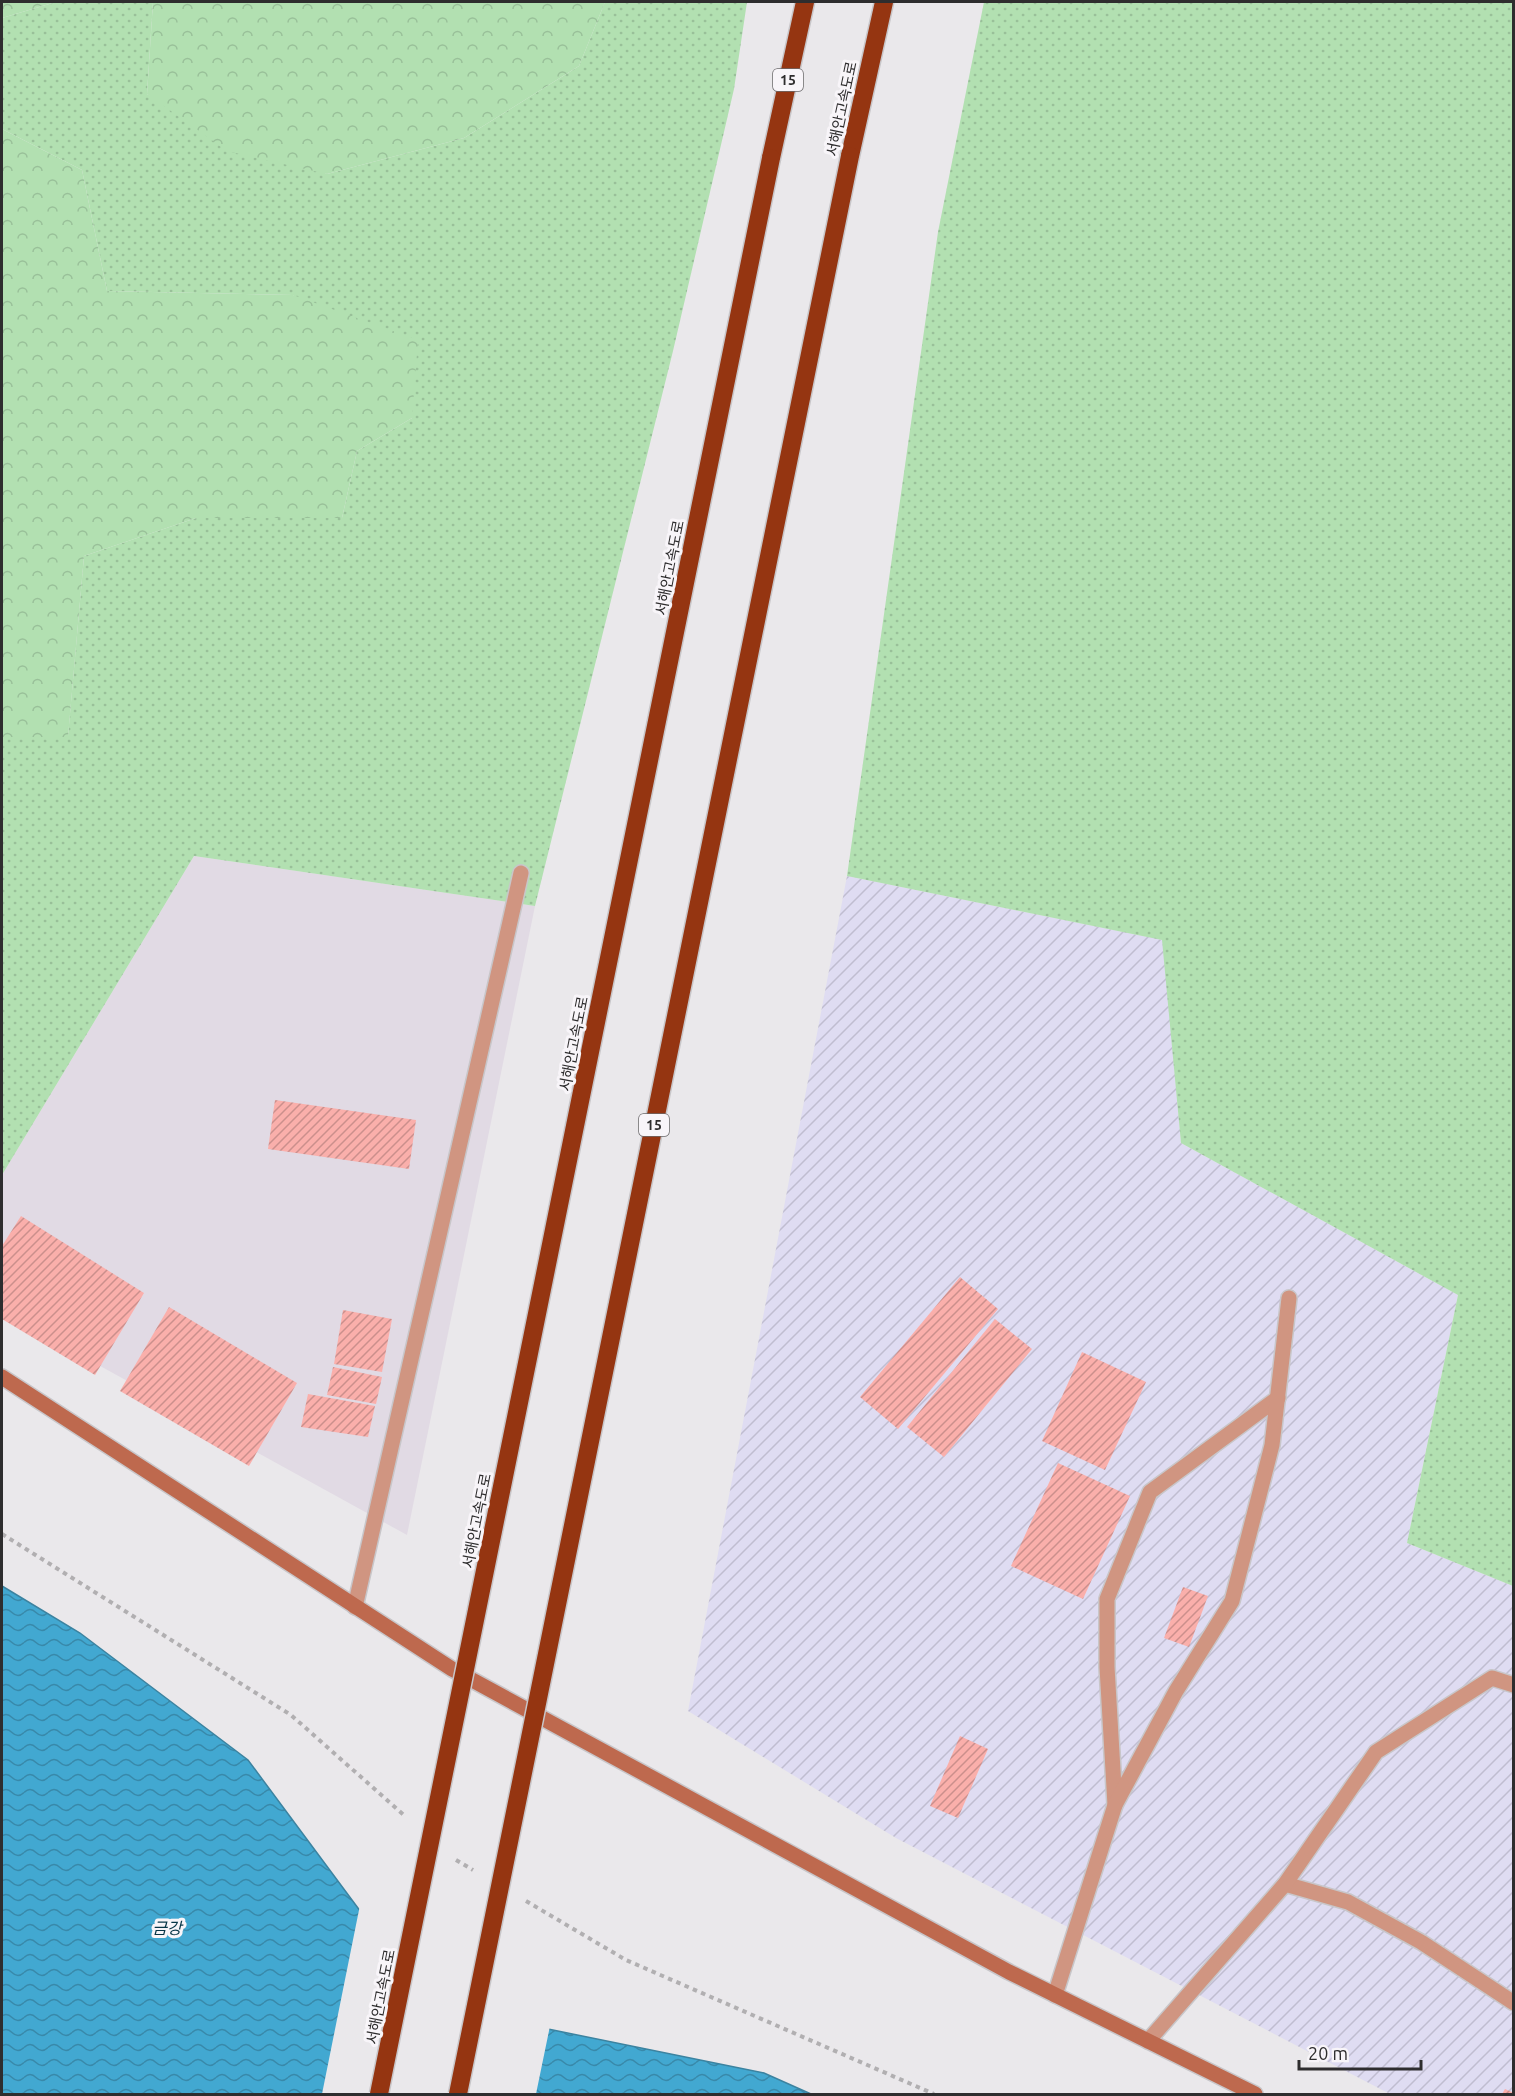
<svg xmlns="http://www.w3.org/2000/svg" width="1515" height="2096" viewBox="0 0 1515 2096" font-family="Ubuntu,'Noto Sans KR',sans-serif">
<defs>
<pattern id="industrial-furrows" width="10" height="10" patternUnits="userSpaceOnUse" patternTransform="scale(1.5)"><rect width="10" height="10" fill="#dfdcf2"/><path d="M-1 1l2-2M0 10L10 0M9 11l2-2" fill="none" stroke="#c0bdd0"/></pattern>
<pattern id="grass-dots" width="8" height="8" patternUnits="userSpaceOnUse" patternTransform="scale(1.5)"><rect width="8" height="8" fill="#b2e0b1"/><path d="M2 2h.1M6 6h.1" fill="none" stroke="#99c099" stroke-width="1.8" stroke-linecap="round"/></pattern>
<pattern id="forest-crowns" width="20" height="18" patternUnits="userSpaceOnUse" patternTransform="scale(1.5)"><rect width="20" height="18" fill="#b2e0b1"/><path d="M2 6a3 3 0 1 1 6 0M12 15a3 3 0 1 1 6 0" fill="none" stroke="#99c099"/></pattern>
<pattern id="water-waves" width="16" height="10" patternUnits="userSpaceOnUse" patternTransform="scale(1.5)"><rect width="16" height="10" fill="#42a8d1"/><path d="M0 5q4-4 8 0t8 0" fill="none" stroke="#3889aa"/></pattern>
<pattern id="building-hatch" width="6" height="6" patternUnits="userSpaceOnUse" patternTransform="scale(1.5)"><rect width="6" height="6" fill="#faafab"/><path d="M-1 1l2-2M0 6l6-6M5 7l2-2" fill="none" stroke="#cb8f8c"/></pattern>
</defs>
<rect width="100%" height="100%" fill="#eae8eb"/>
<polygon fill="#e1dae4" points="194,856 535,906 407,1535 2,1312 2,1175"/>
<polygon fill="url(#industrial-furrows)" points="847,876 1163,940 1181,1143 1458,1295 1407,1543 1513,1586 1513,2094 1390,2094 896,1838 688,1711"/>
<g fill="url(#grass-dots)">
<polygon points="56,2 153,2 147,94 327,174 464,138 579,66 605,2 747,2 734,89 673,351 535,906 194,856 2,1175 2,737 68,736 84,556 196,518 342,518 357,451 412,418 293,295 107,291 82,170 2,129 2,18"/>
<polygon points="984,2 1513,2 1513,1586 1407,1543 1458,1295 1181,1143 1162,940 847,876 938,232"/>
</g>
<g fill="url(#forest-crowns)">
<polygon points="2,2 56,2 2,18"/>
<polygon points="153,2 605,2 579,66 464,138 327,174 227,151 147,94"/>
<polygon points="2,129 82,170 107,291 293,295 418,340 412,418 357,451 342,518 196,518 84,556 68,737 2,737"/>
</g>
<polygon fill="url(#water-waves)" stroke="#3c83a0" stroke-width="1.5" points="2,1586 80,1633 248,1760 430,2005 764,2073 811,2094 2,2094"/>
<polygon fill="#eae8eb" points="360,1905 432,2002 550,2026 536,2094 322,2094"/>
<g fill="url(#building-hatch)">
<polygon points="275,1100 416,1120 409,1169 268,1149"/>
<polygon points="21,1216 144,1293 95,1375 2,1319 2,1246"/>
<polygon points="960,1277 998,1309 898,1429 860,1397"/>
<polygon points="169,1307 297,1383 249,1466 120,1391"/>
<polygon points="343,1310 392,1319 382,1372 334,1364"/>
<polygon points="995,1319 1032,1349 944,1457 907,1427"/>
<polygon points="1082,1352 1146,1382 1105,1470 1042,1441"/>
<polygon points="333,1367 382,1377 376,1404 327,1395"/>
<polygon points="308,1394 375,1406 368,1437 301,1427"/>
<polygon points="1058,1463 1130,1496 1083,1599 1011,1566"/>
<polygon points="1183,1587 1208,1596 1189,1647 1164,1638"/>
<polygon points="960,1736 988,1749 958,1818 930,1806"/>
<polygon points="1505,2089 1514,2093 1514,2094 1502,2094"/>
</g>
<g fill="none" stroke-linecap="round" stroke-linejoin="round">
<defs>
<g id="lane">
<polyline points="355,1607 521,873"/>
<polyline points="1115,1805 1107,1667 1107,1599 1150,1492 1278,1398"/>
<polyline points="1285,1884 1348,1902 1421,1942 1514,2003"/>
<polyline points="1055,1995 1115,1805 1176,1691 1232,1601 1272,1445 1289,1298"/>
<polyline points="1148,2041 1285,1884 1376,1752 1492,1678 1514,1685"/>
</g>
<polyline id="secondary" points="2,1377 452,1669 1009,1972 1255,2094"/>
<g id="highway">
<polyline points="850,156 884,2"/>
<polyline points="771,158 805,2"/>
</g>
</defs>
<use href="#lane" stroke="#c8c6c9" stroke-width="18"/>
<use href="#secondary" stroke="#c8c6c9" stroke-width="18"/>
<use href="#highway" stroke="#c8c6c9" stroke-width="21"/>
<g stroke="#b1afb1" stroke-width="4" stroke-dasharray="4.5 4.5" stroke-linecap="butt">
<polyline points="2,1534 291,1715 405,1816"/>
<polyline points="456,1860 473,1870"/>
<polyline points="526,1901 626,1960 934,2094"/>
</g>
<use href="#lane" stroke="#d09581" stroke-width="15"/>
<use href="#secondary" stroke="#be694e" stroke-width="15"/>
<use href="#highway" stroke="#953511" stroke-width="18"/>
<defs>
<g id="highway-bridge">
<polyline points="379,2094 771,158"/>
<polyline points="458,2094 850,156"/>
</g>
</defs>
<use href="#highway-bridge" stroke="#c8c6c9" stroke-width="21" stroke-linecap="butt"/>
<use href="#highway-bridge" stroke="#953511" stroke-width="18"/>
</g>
<g text-anchor="middle" stroke-width="6" stroke-linejoin="round" paint-order="stroke">
<g fill="#f8f5f9" stroke="#6b696b" stroke-width="1.5">
<rect x="773" y="69" width="30" height="22" rx="4.5"/>
<rect x="639" y="1114" width="30" height="22" rx="4.5"/>
</g>
<g font-size="14" font-weight="bold" fill="#2e2d2e">
<text x="788" y="85">15</text>
<text x="654" y="1130">15</text>
</g>
<g font-size="15" fill="#2e2d2e" stroke="#f8f5f9">
<text transform="translate(842 109) rotate(-78)" y="5">서해안고속도로</text>
<text transform="translate(670 568) rotate(-79)" y="5">서해안고속도로</text>
<text transform="translate(574 1044) rotate(-79)" y="5">서해안고속도로</text>
<text transform="translate(477 1521) rotate(-79)" y="5">서해안고속도로</text>
<text transform="translate(381 1997) rotate(-79)" y="5">서해안고속도로</text>
</g>
<g font-size="16" font-style="italic" fill="#073647" stroke="#f8f5f9">
<text x="167" y="1934">금강</text>
</g>
</g>
<rect width="1515" height="2096" fill="none" stroke="#2e2d2e" stroke-width="6"/>
<path d="M1299 2060v9h122v-9" fill="none" stroke="#2e2d2e" stroke-width="3"/>
<text x="1308" y="2060" font-size="18" fill="#2e2d2e" stroke="#f8f5f9" stroke-width="4.5" paint-order="stroke">20 m</text>
</svg>
